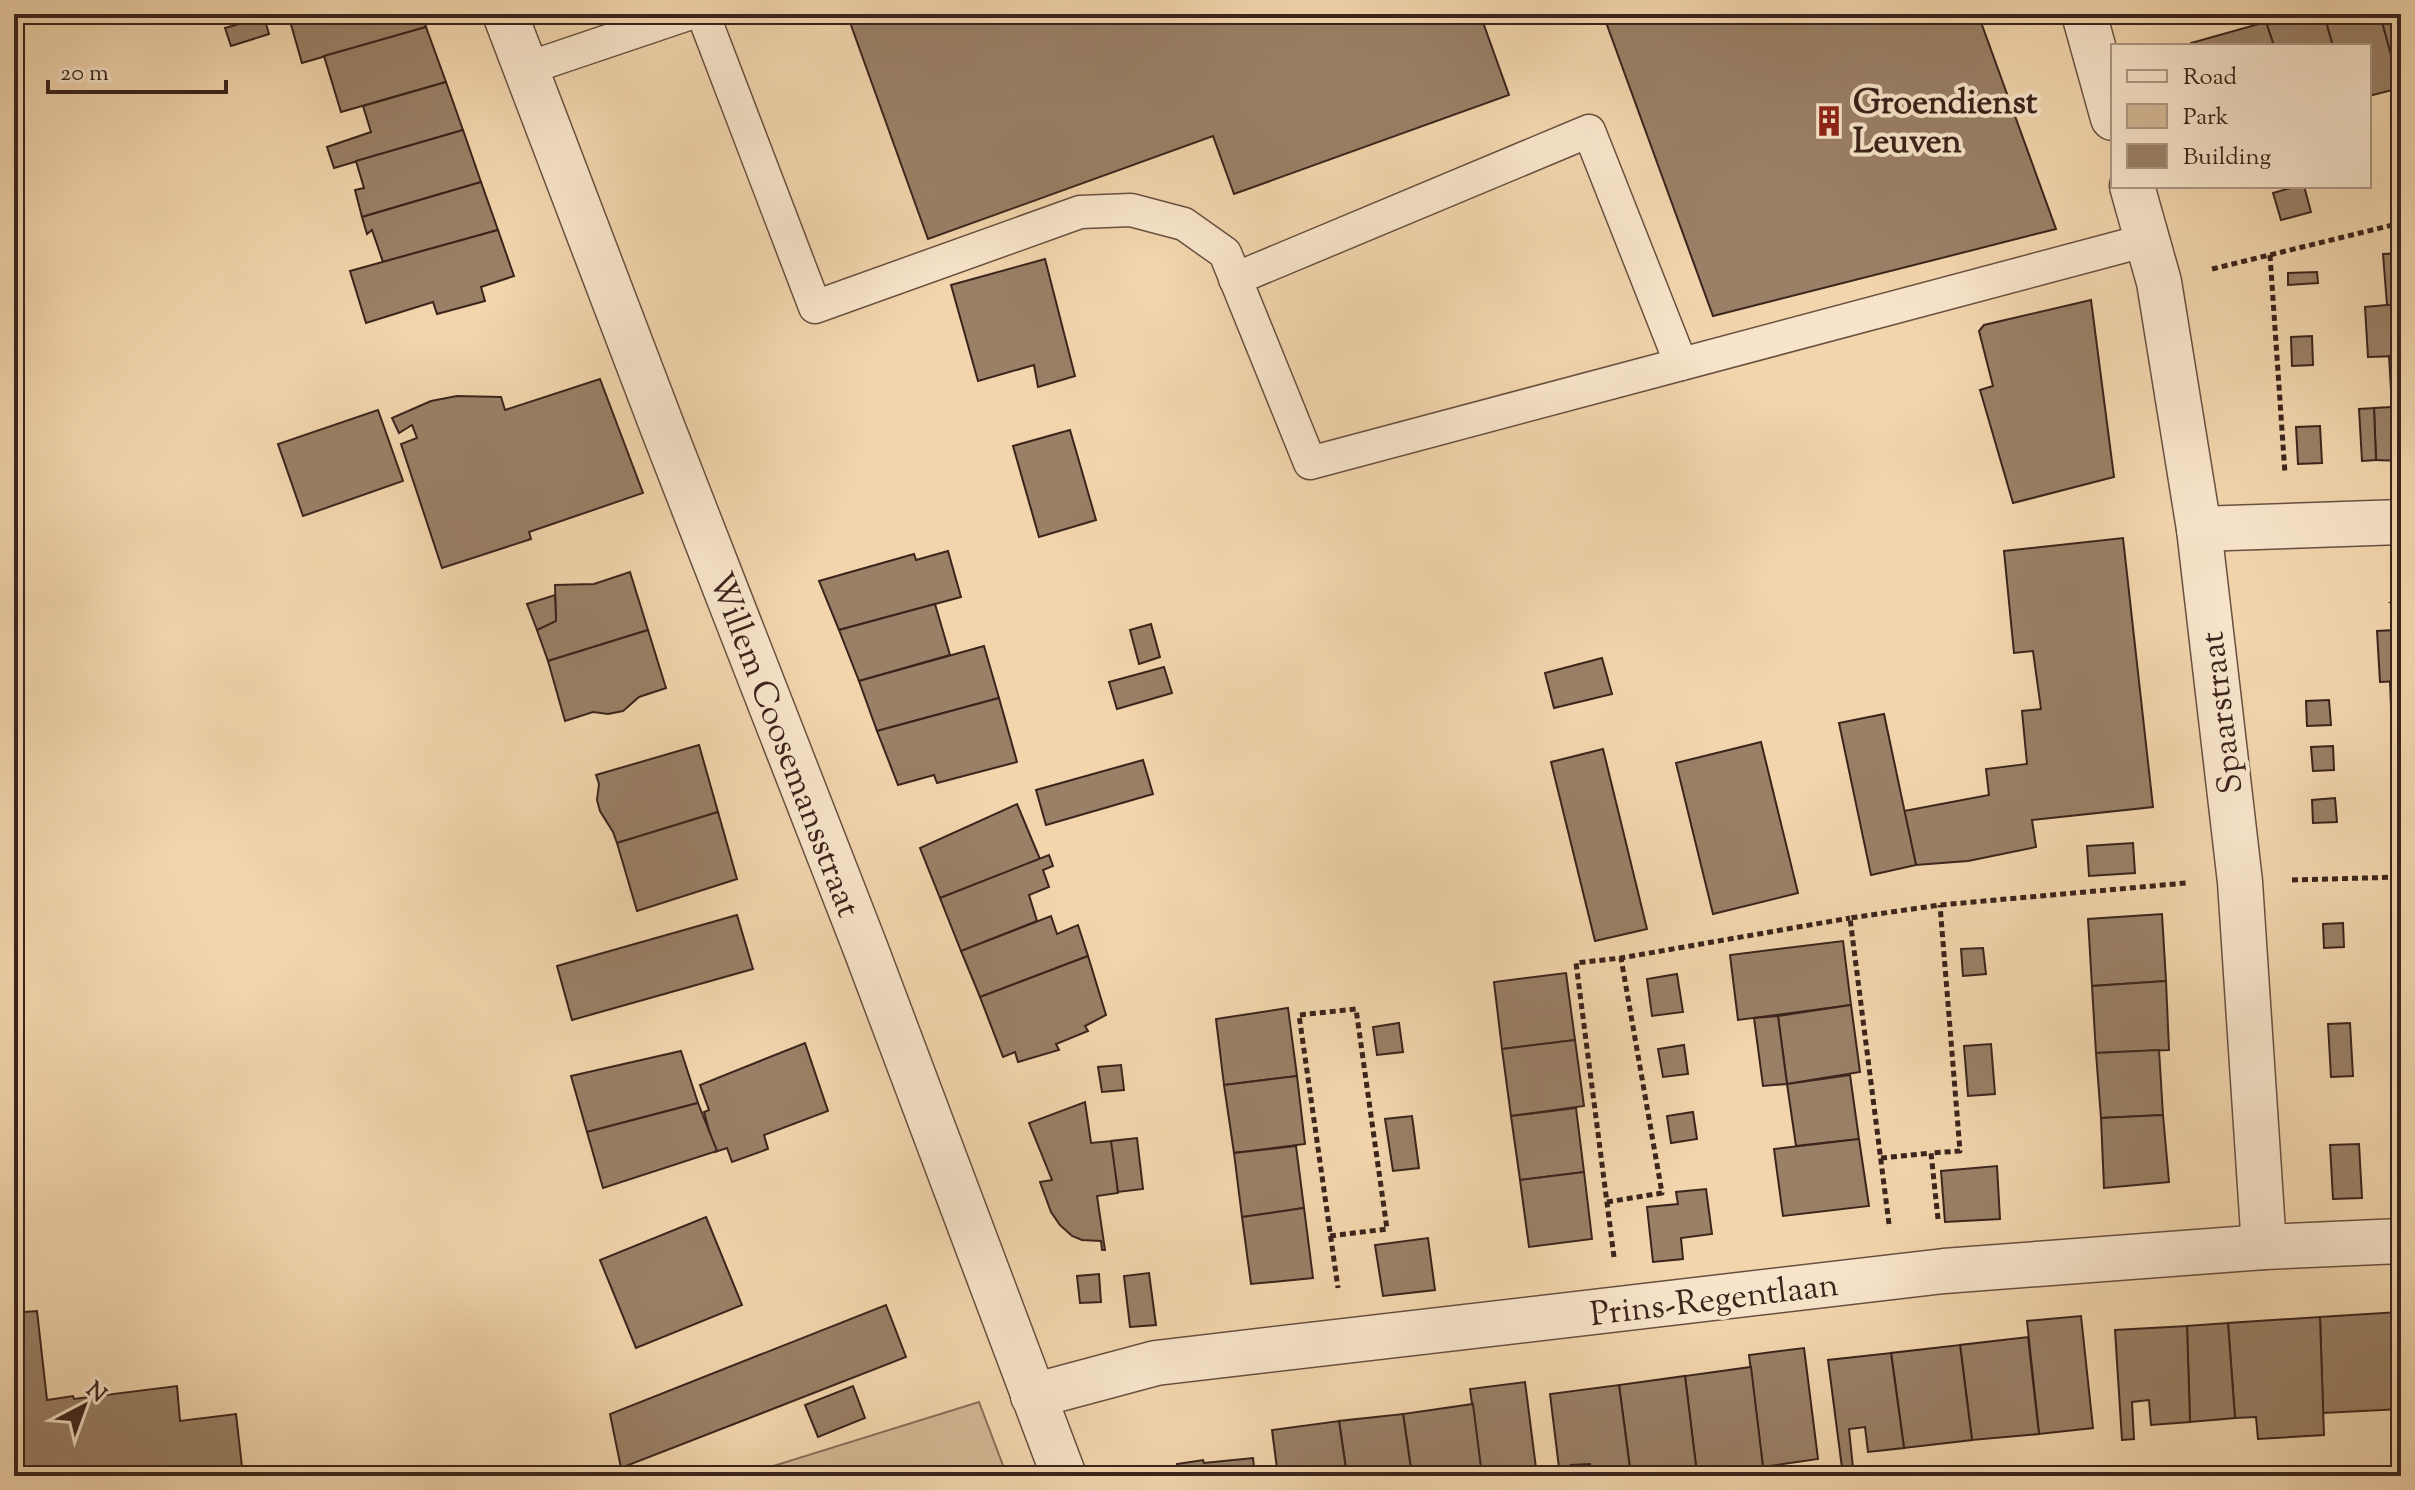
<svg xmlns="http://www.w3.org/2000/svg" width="2415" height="1490" viewBox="0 0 2415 1490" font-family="'Sorts Mill Goudy',serif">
<rect width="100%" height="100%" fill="#f2d5ad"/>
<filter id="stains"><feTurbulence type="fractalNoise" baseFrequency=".0025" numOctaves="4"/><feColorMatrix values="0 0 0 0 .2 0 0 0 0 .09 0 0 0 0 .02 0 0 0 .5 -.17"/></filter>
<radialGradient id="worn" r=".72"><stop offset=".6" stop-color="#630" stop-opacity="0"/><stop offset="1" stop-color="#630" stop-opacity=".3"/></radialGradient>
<polygon fill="#d3b794" stroke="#876e58" stroke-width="2" points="979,1402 1007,1476 741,1476"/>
<g fill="#9a8067" stroke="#3b241c" stroke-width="2">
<polygon points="288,14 422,14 426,27 302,63"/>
<polygon points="847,14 1480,14 1509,95 1234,194 1213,136 928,239"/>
<polygon points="1603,14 1978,14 2056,229 1713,316"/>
<polygon points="2297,14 2324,14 2333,46 2274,46 2266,22"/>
<polygon points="2324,14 2380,14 2400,88 2369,96 2369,46 2333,46"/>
<polygon points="2380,14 2401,14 2401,88 2400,88"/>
<polygon points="264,17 269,34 231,46 225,28"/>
<polygon points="2266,22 2274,46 2191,46 2191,43"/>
<polygon points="426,27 446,82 341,112 324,56"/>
<polygon points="446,82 463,130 334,168 327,147 371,132 363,106"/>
<polygon points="463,130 481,182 362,217 355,190 364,188 356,161"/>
<polygon points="481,182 498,230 383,262 372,230 367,234 362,217"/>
<polygon points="2298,186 2304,186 2311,212 2281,220 2273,193"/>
<polygon points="498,230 514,276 481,287 485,301 437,314 433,302 366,323 350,271"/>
<polygon points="2401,253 2401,305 2387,305 2383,254"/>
<polygon points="1045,259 1075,376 1038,387 1034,365 978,381 951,285"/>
<polygon points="2317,272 2318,283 2288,285 2288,273"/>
<polygon points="2091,300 2114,477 2013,503 1980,390 1993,386 1979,331 1984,325"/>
<polygon points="2387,305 2401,305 2401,356 2368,357 2365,307"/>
<polygon points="2312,336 2313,365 2292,366 2291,337"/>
<polygon points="2389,356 2401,356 2401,407 2392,407"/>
<polygon points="600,379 643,493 529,532 531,539 442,568 401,444 417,438 412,425 399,433 392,418 431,401 457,396 501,397 505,410"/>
<polygon points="2392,407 2401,407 2401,461 2376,460 2374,408"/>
<polygon points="2374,408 2376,460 2362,461 2359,409"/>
<polygon points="378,410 403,481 303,516 278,444"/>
<polygon points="2320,426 2322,463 2298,464 2296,427"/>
<polygon points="1070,430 1096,520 1039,537 1013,446"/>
<polygon points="2123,538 2153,807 2032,820 2036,847 1968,861 1916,865 1904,811 1989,795 1986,769 2027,764 2022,711 2041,709 2033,651 2014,653 2004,551"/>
<polygon points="948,551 961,597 839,630 819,581 914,554 916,560"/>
<polygon points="630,572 648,630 548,661 537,630 556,621 555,585 594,584"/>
<polygon points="555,595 556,621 537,630 527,604"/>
<polygon points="2391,603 2401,603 2401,681 2380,682 2377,631 2395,630 2394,605"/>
<polygon points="935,604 950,655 859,681 839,630"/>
<polygon points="1151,624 1160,657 1139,664 1130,630"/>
<polygon points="648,630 666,688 639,697 623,711 608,714 593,712 565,721 548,661"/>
<polygon points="984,646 999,698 877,731 859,681"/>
<polygon points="1602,658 1612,694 1554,708 1545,673"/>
<polygon points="1164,667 1172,693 1117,709 1109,682"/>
<polygon points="2401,681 2401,731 2392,732 2390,682"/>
<polygon points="999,698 1017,762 937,783 934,775 898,785 877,731"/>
<polygon points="2329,700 2331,725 2307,726 2306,701"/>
<polygon points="1884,714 1916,865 1871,875 1839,723"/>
<polygon points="2401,731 2401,783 2393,783 2392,732"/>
<polygon points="1761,742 1798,893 1713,914 1676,763"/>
<polygon points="699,745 718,812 617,843 613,832 600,811 597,800 599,784 596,775"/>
<polygon points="2333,746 2334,770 2313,771 2311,747"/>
<polygon points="1603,749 1647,929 1595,941 1551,762"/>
<polygon points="1143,760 1153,794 1046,825 1036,790"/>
<polygon points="2393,783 2401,783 2401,837 2397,837"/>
<polygon points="2335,798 2337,822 2313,823 2312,800"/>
<polygon points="1017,804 1040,859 940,898 920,848"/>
<polygon points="718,812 737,879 637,911 617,843"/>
<polygon points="2133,843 2135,873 2089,876 2087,846"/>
<polygon points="1049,855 1053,866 1043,870 1049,887 1029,895 1037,921 961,951 940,898"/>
<polygon points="2162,914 2166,981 2092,986 2088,919"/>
<polygon points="737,915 753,969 572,1020 557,966"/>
<polygon points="1051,916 1057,934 1078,925 1088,956 980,997 961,951"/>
<polygon points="2343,923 2344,947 2324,948 2323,924"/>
<polygon points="1843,941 1851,1005 1738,1020 1730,955"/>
<polygon points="1983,948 1986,974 1963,976 1961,949"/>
<polygon points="1088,956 1106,1015 1085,1026 1088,1031 1056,1044 1059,1050 1018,1062 1015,1052 1003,1057 980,997"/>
<polygon points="1566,973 1575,1040 1502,1049 1494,982"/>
<polygon points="1677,974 1683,1012 1652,1016 1647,979"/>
<polygon points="2166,981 2169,1050 2096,1053 2092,986"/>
<polygon points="1851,1005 1860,1072 1787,1084 1778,1016"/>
<polygon points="1288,1008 1297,1076 1224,1085 1216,1019"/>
<polygon points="1778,1016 1787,1084 1763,1086 1754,1018"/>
<polygon points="1399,1023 1403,1052 1377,1055 1373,1027"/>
<polygon points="2350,1023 2353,1076 2331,1077 2328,1024"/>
<polygon points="1575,1040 1584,1106 1511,1116 1502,1049"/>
<polygon points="805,1043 828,1111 764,1135 768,1149 732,1162 727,1148 715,1152 704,1112 709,1110 700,1085"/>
<polygon points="1991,1044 1995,1094 1968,1096 1964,1046"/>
<polygon points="1684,1045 1688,1074 1663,1077 1658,1049"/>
<polygon points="2159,1050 2163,1115 2101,1118 2096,1053"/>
<polygon points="681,1051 698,1103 587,1132 571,1076"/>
<polygon points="1121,1065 1124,1090 1102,1092 1098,1067"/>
<polygon points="1850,1075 1859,1139 1796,1146 1787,1084"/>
<polygon points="1297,1076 1305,1144 1234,1153 1224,1085"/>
<polygon points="1085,1102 1091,1143 1112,1141 1118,1193 1097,1196 1105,1250 1102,1250 1101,1241 1082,1240 1072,1236 1060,1225 1051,1212 1040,1182 1052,1180 1029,1123"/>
<polygon points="698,1103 717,1151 603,1188 587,1132"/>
<polygon points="1576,1108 1584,1172 1520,1180 1511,1116"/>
<polygon points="1693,1112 1697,1139 1671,1143 1667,1116"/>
<polygon points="2163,1115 2169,1182 2104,1188 2101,1118"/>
<polygon points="1412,1116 1419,1168 1393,1171 1385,1119"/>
<polygon points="1137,1138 1143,1189 1118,1192 1111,1141"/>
<polygon points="1859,1139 1869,1206 1783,1216 1774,1149"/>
<polygon points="2359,1144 2362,1198 2333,1199 2330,1145"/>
<polygon points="1296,1146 1304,1208 1242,1217 1234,1153"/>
<polygon points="1997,1166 2000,1219 1945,1222 1941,1171"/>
<polygon points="1584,1172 1592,1239 1529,1247 1520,1180"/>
<polygon points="1706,1189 1712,1234 1681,1238 1683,1259 1653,1262 1647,1207 1678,1204 1676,1192"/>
<polygon points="1304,1208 1313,1278 1251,1284 1242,1217"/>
<polygon points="706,1217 742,1305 636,1348 600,1260"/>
<polygon points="1428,1238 1435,1290 1383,1296 1375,1245"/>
<polygon points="20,1261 24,1312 37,1311 47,1400 73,1396 74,1399 177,1386 180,1421 236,1414 243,1476 14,1476 14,1262"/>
<polygon points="1149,1273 1156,1325 1130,1327 1124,1276"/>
<polygon points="1099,1274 1101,1302 1080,1303 1077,1276"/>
<polygon points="886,1305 906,1357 621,1468 610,1414"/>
<polygon points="2399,1312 2401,1409 2323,1413 2320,1317"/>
<polygon points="2081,1316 2093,1428 2039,1434 2027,1321"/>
<polygon points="2320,1317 2324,1435 2258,1439 2256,1417 2235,1418 2228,1323"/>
<polygon points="2228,1323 2235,1418 2190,1422 2187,1326"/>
<polygon points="2187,1326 2190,1422 2151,1425 2149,1400 2132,1402 2134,1439 2122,1440 2115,1330"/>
<polygon points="2028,1337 2039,1434 1972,1440 1960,1345"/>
<polygon points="1960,1345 1972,1440 1904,1448 1891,1353"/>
<polygon points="1804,1348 1818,1459 1763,1467 1749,1355"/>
<polygon points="1891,1353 1904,1448 1868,1452 1865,1427 1849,1429 1853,1468 1842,1468 1828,1360"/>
<polygon points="1751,1367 1763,1467 1697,1474 1685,1376"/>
<polygon points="1685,1376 1697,1474 1631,1476 1619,1385"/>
<polygon points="1525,1382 1537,1476 1482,1476 1470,1389"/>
<polygon points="1619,1385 1631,1476 1592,1476 1590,1464 1571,1465 1573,1476 1560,1476 1550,1394"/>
<polygon points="853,1386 865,1418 818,1437 805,1405"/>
<polygon points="1473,1404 1482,1476 1412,1476 1403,1414"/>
<polygon points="1403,1414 1412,1476 1347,1476 1339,1421"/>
<polygon points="1339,1421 1347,1476 1278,1476 1272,1430"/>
<polygon points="1253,1458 1255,1476 1147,1476 1179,1472 1177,1464 1203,1460 1204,1463"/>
</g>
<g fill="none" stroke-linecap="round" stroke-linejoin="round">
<defs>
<g id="service">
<polyline points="703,14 815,307 1080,212 1131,210 1184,224 1225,253 1310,463 2147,240"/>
<polyline points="525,69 688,14"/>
<polyline points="1235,279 1589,131 1681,364"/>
</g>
<g id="minor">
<polyline points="505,14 662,426 865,947 1064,1476"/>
<polyline points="2084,14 2113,118"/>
<polyline points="2132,186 2159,282 2199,529 2240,882 2264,1247"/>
<polyline points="2199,529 2401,522"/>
<polyline points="1033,1396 1156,1363 1944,1271 2264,1247 2401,1241"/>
</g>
</defs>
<use href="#service" stroke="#695040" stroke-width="35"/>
<use href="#minor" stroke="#695040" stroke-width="47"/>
<g stroke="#3b241c" stroke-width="5" stroke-dasharray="6 4" stroke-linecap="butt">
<polyline points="2270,255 2285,474"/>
<polyline points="2212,269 2401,223"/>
<polyline points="2292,880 2401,877"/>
<polyline points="1881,1158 1931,1153"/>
<polyline points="1607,1202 1662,1193 1621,958"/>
<polyline points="1938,1219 1931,1153 1960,1151 1940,905"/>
<polyline points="1889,1224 1850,918 1940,905 2186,883"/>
<polyline points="1330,1236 1387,1229 1356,1009 1299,1015 1338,1288"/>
<polyline points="1614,1257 1576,963 1621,958 1850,918"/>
<polyline points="2079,1473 2080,1476"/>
</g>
<use href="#service" stroke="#f7e4ca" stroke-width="32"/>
<use href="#minor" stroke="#f7e4ca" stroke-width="44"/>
</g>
<defs>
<symbol id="building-bare" viewBox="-9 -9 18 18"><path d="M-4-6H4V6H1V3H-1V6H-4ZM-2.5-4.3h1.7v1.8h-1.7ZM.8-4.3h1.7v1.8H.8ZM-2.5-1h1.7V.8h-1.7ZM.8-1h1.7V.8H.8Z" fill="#8f2418" stroke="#f7e4ca" stroke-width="2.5" paint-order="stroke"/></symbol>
</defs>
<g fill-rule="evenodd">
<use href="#building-bare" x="1807" y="99" width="44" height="44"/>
</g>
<g text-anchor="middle" stroke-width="8" stroke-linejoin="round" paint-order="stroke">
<g font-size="34" font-weight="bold" fill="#3b241c" stroke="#f7e4ca" text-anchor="start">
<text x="1853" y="113">Groendienst<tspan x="1853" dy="39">Leuven</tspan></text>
</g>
<g font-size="34" fill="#3b241c" stroke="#f7e4ca">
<text transform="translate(2220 713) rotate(-97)" y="12">Spaarstraat</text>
<text transform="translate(786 744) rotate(69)" y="12">Willem Coosemansstraat</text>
<text transform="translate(1714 1298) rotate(-7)" y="12">Prins-Regentlaan</text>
</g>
</g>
<rect width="2415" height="1490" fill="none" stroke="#f2d5ad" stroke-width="48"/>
<rect x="16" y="16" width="2383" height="1458" fill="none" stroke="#3b241c" stroke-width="4"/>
<rect x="24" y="24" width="2367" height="1442" fill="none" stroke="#3b241c" stroke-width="2"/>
<rect x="2111" y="44" width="260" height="144" fill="#f7e4ca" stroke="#ac9784" stroke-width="2"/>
<rect x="2127" y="70" width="40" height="12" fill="#f7e4ca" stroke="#ac9784" stroke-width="2"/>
<text x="2183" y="84" font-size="24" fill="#3b241c">Road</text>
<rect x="2127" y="104" width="40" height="24" fill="#d3b794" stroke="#ac9784" stroke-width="2"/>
<text x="2183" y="124" font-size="24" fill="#3b241c">Park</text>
<rect x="2127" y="144" width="40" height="24" fill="#9a8067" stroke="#ac9784" stroke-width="2"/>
<text x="2183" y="164" font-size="24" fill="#3b241c">Building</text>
<g transform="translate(84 1406) rotate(41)" stroke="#f7e4ca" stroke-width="6" paint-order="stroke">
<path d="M0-6L14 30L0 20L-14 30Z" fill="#3b241c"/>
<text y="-12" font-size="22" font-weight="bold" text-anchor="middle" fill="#3b241c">N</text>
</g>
<path d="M48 80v12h178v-12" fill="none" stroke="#3b241c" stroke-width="4"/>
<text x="60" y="80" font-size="24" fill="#3b241c" stroke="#f7e4ca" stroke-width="6" paint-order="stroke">20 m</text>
<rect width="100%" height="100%" filter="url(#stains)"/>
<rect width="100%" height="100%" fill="url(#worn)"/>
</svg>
